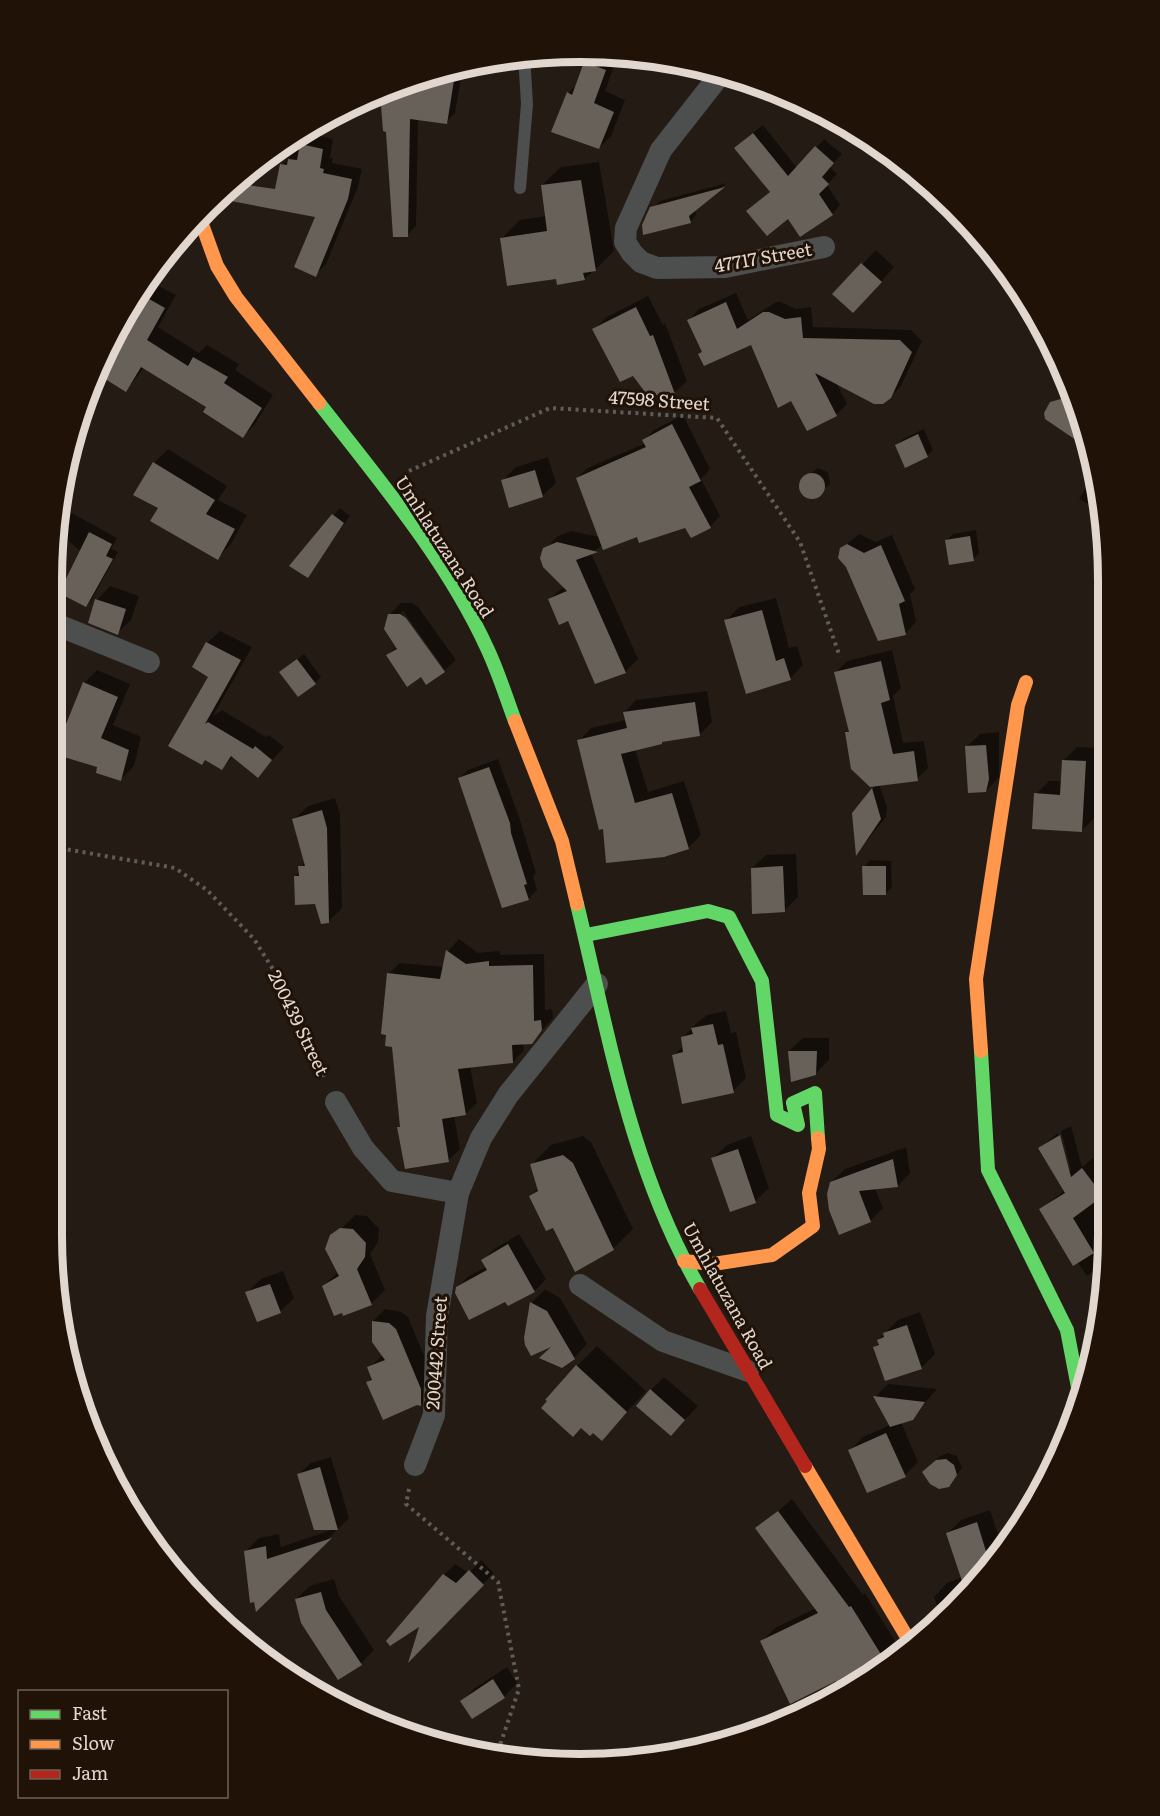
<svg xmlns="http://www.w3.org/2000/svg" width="1160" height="1816" viewBox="0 0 1160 1816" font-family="Literata,serif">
<rect width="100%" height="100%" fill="#241c14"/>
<g fill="#0007">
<polygon points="595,53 617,58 605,91 625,100 611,136 599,148 568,93 578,83 585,63"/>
<polygon points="463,67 455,113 446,122 418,118 416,226 407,235 388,130 385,130 381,92 410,79"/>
<polygon points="763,125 797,168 824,139 842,154 830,167 837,174 827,185 840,205 832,214 789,217 748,211 771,191 745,139"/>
<polygon points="312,134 333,139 330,158 333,158 332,163 362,169 358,187 326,264 315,275 317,216 282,165"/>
<polygon points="599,162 614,251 595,270 584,279 558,277 501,239 520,220 546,216 542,185 561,167"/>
<polygon points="727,183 695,209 696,215 690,222 653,208 660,201"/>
<polygon points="876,250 894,267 866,298 834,294"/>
<polygon points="146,282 155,284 176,295 158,327 199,353 207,345 239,364 235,370 273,395 255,424 243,436 208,407 145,367 126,390 102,375 98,379 92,376"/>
<polygon points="736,293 748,320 776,302 781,302 796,309 811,307 813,327 911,330 922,341 901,386 890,397 836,382 847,404 836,415 792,399 752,343 703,351 689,320 699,309"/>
<polygon points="648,296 663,325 665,323 687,381 674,393 633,374 594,329 607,317"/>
<polygon points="1043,327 1053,351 1035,340"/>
<polygon points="683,415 710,469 701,479 720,516 710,527 686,526 638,535 603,545 591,553 638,659 625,672 550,599 564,586 545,549 558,536 571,531 600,537 577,478 588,468 646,443 644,440 654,430"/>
<polygon points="924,429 933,450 927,456 897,445 903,439"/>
<polygon points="1091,443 1093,457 1082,450 1085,445"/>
<polygon points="168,449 227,486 218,500 247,515 231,544 218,558 160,508 154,463"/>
<polygon points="548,457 556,483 542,496 503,480 516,467"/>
<polygon points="818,468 828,472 830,484 814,498 802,493 800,488 805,477"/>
<polygon points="1096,473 1102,512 1079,499"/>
<polygon points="57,505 117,538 111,549 118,552 92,599 86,605 81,552 55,529"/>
<polygon points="340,508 350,516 308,576 291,565"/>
<polygon points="976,530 979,553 973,560 947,540 953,534"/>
<polygon points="859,534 876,542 892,535 915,589 910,594 916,622 906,633 842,548"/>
<polygon points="110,586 139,596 131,620 117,633 97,600"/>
<polygon points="776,598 789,648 797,646 803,665 790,679 726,621 739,607"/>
<polygon points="401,603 412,603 418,607 456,660 445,670 403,611 401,613 444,671 426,683 422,675 388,655 397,647 389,615"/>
<polygon points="220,631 252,647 213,716 222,710 266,737 269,735 284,747 258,776 234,756 222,768 206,759 202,764 170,745 210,676 207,643"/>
<polygon points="892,650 901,688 893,696 903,743 924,741 928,768 917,779 879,784 887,807 886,817 857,853 853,813 877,784 847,733 850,730 836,672 847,661"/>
<polygon points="304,654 321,677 315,683 281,672"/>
<polygon points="97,670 130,684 113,725 141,737 134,766 121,779 99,766 84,683"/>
<polygon points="707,691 712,722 699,735 664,740 635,749 648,792 684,781 701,835 688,848 604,828 579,741 591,728 626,720 624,713 636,700"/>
<polygon points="999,732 999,777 986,791 966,747 980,734"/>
<polygon points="1077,747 1098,748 1095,817 1081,831 1036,794 1049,781 1063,781 1064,760"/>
<polygon points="498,759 519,817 536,873 533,876 537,890 528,899 459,779 468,770"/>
<polygon points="335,798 340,814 342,908 329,921 296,876 305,861 294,819 308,806"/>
<polygon points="796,854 798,897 784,911 752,868 766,855"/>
<polygon points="870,860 891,861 892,887 885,894 864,867"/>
<polygon points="459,939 478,953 500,951 500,955 544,954 545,1010 552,1009 553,1018 531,1042 523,1043 524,1050 513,1062 470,1066 477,1103 465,1114 454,1116 460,1149 448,1161 399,1128 401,1125 388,974 400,963 444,967 448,951"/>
<polygon points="726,1011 731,1033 736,1032 746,1078 733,1091 674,1055 684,1045 682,1038 696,1024 707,1015"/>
<polygon points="803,1038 829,1038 829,1060 815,1074 789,1051"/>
<polygon points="1071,1126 1082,1167 1093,1158 1105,1174 1105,1189 1099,1200 1105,1205 1105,1279 1101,1267 1087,1276 1041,1209 1065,1190 1040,1148 1058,1133 1067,1167 1071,1171 1061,1131"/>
<polygon points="583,1136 591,1142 633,1229 614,1248 576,1270 554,1226 530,1196 539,1187 532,1164 551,1145"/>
<polygon points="751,1136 769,1188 755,1201 713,1158 727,1145"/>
<polygon points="906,1147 910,1173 898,1186 875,1188 883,1208 870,1221 831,1182 845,1169"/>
<polygon points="355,1215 367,1216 379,1229 378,1242 370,1254 385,1290 371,1304 323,1286 338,1272 328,1255 328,1242"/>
<polygon points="519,1234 546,1279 535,1291 508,1304 506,1300 457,1287 469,1276 486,1267 483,1261 494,1249"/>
<polygon points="283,1271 294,1298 280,1312 247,1293 261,1279"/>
<polygon points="545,1289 560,1298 587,1344 574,1358 555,1344 525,1338 531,1303"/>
<polygon points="385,1309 401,1312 408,1317 433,1377 432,1393 420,1405 368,1382 373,1377 369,1368 383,1355 373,1321"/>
<polygon points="920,1312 935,1354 921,1368 875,1347 879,1343 878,1340 898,1320"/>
<polygon points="597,1346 646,1391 602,1439 577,1366"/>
<polygon points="664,1377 698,1406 671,1434 651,1390"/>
<polygon points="888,1384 937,1389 912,1418 901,1422 918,1462 905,1475 850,1450 863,1437 890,1425 875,1397"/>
<polygon points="948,1453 957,1456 962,1468 948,1486 924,1472 940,1456"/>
<polygon points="331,1457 349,1518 257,1609 245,1552 259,1538 279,1534 281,1547 334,1529 299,1474 311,1463"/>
<polygon points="792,1499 863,1595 865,1593 895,1641 881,1655 858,1669 762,1641 775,1628 816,1608 757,1529"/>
<polygon points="990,1510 1002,1546 996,1553 998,1560 940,1614 934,1597 947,1583 963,1577 948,1533 961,1520"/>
<polygon points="481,1560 494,1573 411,1658 444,1575 455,1564 469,1573"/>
<polygon points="334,1579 339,1596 374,1650 361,1663 296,1599 310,1586"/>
<polygon points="507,1667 517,1683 504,1697 473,1717 462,1701 475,1688"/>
<polygon points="386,1714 432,1730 428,1740 410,1737 379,1721"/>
</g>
<g fill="#68615a">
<polygon points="584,62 606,70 594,103 614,112 599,149 551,132 567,92 572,95"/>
<polygon points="456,68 447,124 410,119 408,237 393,237 386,132 383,131 380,93 410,79"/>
<polygon points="753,133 788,176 815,146 834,163 822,177 829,184 819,194 833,215 800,237 788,219 767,236 746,211 770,192 734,148"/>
<polygon points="300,144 323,149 320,168 324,169 323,173 352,179 348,199 316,277 294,267 315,217 231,201 234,183 275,189 280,164 287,165 288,159 297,160"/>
<polygon points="581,180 596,271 583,273 585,280 557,285 556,279 507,286 500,238 547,231 541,185"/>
<polygon points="725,187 689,216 691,223 643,235 642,225 650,207"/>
<polygon points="861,263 882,282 853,313 832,294"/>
<polygon points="142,295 165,308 147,340 188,366 193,357 228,377 224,383 262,408 243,438 203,412 206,407 141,367 126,392 94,372 110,345 114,347"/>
<polygon points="726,302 737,329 763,312 769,312 785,319 801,317 803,338 900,340 912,352 891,398 883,404 874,404 815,373 837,416 807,431 791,401 778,408 751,345 704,366 698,354 702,352 687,320"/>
<polygon points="636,307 650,336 653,335 675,394 648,396 633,376 620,382 592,329"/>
<polygon points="1072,396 1091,443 1092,451 1045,419 1044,413 1050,402"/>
<polygon points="672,424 701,481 689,487 711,528 691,538 685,528 639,543 637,537 603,550 576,478 646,447 642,440"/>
<polygon points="918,434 928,457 905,468 895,445"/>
<polygon points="153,462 215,500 206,514 235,529 218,560 150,521 158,508 133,495"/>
<polygon points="535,470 543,497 509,508 501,480"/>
<circle cx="812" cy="486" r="13"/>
<polygon points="332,514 344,523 308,578 289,566"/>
<polygon points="89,532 112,544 106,556 113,559 86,607 59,593"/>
<polygon points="970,536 974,561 949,565 945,540"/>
<polygon points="557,542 598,552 576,560 626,673 595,684 568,621 559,625 548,599 567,591 543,567 540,558 543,548"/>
<polygon points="847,544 864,553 881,545 905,601 899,604 906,635 878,641 846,567 838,558 840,548"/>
<polygon points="95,599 126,609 118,635 88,623"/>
<polygon points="762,610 776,661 784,658 791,680 746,694 724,620"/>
<polygon points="388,614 400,614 406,618 445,672 426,685 421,677 407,687 386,655 397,649 384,629"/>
<polygon points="206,642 241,660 205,724 208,722 253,749 255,746 272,760 258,778 231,756 222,770 205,760 202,765 168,746 208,677 192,667"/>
<polygon points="297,659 316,684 298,697 279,672"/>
<polygon points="881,661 890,700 881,703 893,754 914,751 918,781 870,787 851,769 845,732 849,732 834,672"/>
<polygon points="83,682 118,697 101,738 129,750 121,781 96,773 97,767 54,754"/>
<polygon points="695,702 700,736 662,742 662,744 621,754 635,803 672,793 689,849 664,857 606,863 603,829 599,830 577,740 627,728 623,712"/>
<polygon points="986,745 989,779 986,792 968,793 965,746"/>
<polygon points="1062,760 1086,761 1082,832 1032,829 1034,793 1060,795"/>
<polygon points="489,767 510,823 511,833 527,884 524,885 529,900 502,908 458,778"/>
<polygon points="872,788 881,819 856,856 852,813"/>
<polygon points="322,810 327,828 329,923 321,924 315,904 295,905 294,876 299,876 298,866 305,866 292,819"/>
<polygon points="783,866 785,912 752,914 751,868"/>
<polygon points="862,866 886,866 886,895 863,895"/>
<polygon points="446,950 466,964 489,961 489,966 533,965 534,1021 541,1020 542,1030 532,1044 512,1045 513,1063 458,1069 466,1115 442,1119 449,1162 405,1169 397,1127 400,1127 392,1047 385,1046 386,1035 381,1034 387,973 440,979"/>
<polygon points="713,1024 718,1045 723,1044 734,1093 682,1104 672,1055 683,1052 681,1037 693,1034 691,1028"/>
<polygon points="788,1051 817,1051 816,1075 791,1082"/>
<polygon points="1060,1135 1071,1177 1082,1168 1103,1196 1073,1218 1094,1253 1073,1266 1039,1209 1065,1193 1038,1148"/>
<polygon points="738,1149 756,1203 730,1212 711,1158"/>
<polygon points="563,1155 573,1163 614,1250 575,1272 553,1228 546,1231 529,1196 538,1191 530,1164"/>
<polygon points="893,1159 898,1187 859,1191 871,1222 839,1235 829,1210 827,1194 830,1182"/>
<polygon points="340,1228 353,1229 366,1243 365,1257 357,1269 372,1305 343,1316 342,1313 334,1316 322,1286 339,1276 325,1249 330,1235"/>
<polygon points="508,1244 535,1292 508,1306 505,1302 469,1320 455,1293 456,1287 487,1270 481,1260"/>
<polygon points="270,1284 281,1313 257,1322 245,1292"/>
<polygon points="530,1302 547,1311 575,1359 562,1368 539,1358 551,1347 531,1356 525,1345 524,1338"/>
<polygon points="372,1321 389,1323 396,1329 421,1389 421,1406 417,1405 383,1420 366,1382 372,1380 367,1367 385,1360 372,1342"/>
<polygon points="907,1325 922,1369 885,1381 873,1347 879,1345 877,1340 884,1337 883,1333"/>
<polygon points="576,1365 627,1412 602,1441 593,1433 590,1436 581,1428 573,1437 541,1408 547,1401 545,1400"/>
<polygon points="650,1389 685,1420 671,1436 636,1406"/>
<polygon points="873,1396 925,1402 913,1420 890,1427"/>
<polygon points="886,1433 906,1477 867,1493 848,1450"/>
<polygon points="946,1459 954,1465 957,1475 949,1487 939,1489 930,1484 922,1472 936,1460"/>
<polygon points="320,1467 338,1530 314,1530 297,1474"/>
<polygon points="778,1511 849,1607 851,1606 882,1656 838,1684 836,1681 790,1704 760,1641 818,1613 755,1528"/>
<polygon points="977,1522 989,1561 982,1564 985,1572 965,1590 946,1533"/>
<polygon points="332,1538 256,1612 254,1602 250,1603 244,1551 266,1546 267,1559"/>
<polygon points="469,1570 484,1585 408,1663 419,1627 390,1646 386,1641 443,1574 456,1583"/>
<polygon points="321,1592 326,1610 362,1665 338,1680 301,1623 295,1599"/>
<polygon points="493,1679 505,1698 472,1719 460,1701"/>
</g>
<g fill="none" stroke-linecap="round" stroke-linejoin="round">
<g stroke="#5f5d5c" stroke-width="4" stroke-dasharray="3 4.5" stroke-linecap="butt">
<polyline points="409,471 550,408 717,418 800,542 840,657"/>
<polyline points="53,847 175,868 207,890 254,939 284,987 326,1080"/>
<polyline points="409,1489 406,1504 498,1582 519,1689 498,1751"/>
</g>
<polyline stroke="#4d4e4e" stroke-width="12" points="520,188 527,104 524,55"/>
<g stroke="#4d4e4e" stroke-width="22">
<polyline points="723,71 661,150 626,228 625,242 632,253 641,262 657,268 725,267 824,247"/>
<polyline points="55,624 149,662"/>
<polyline points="336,1102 363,1148 392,1181 458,1193"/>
<polyline points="580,1285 663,1341 748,1371"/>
<polyline points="415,1465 434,1415 437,1316 458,1193 481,1138 508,1095 597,984"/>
</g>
<g stroke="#63d668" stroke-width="14">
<path d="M319 403C379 480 446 559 487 648 498 671 506 697 515 721"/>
<path d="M577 904C609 1036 631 1170 700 1289"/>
<polyline points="586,935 708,911 729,917 762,981 777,1115 798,1125 793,1103 815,1093 818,1138"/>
<polyline points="981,1051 988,1170 1067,1330 1080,1398"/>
</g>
<g stroke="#ff974d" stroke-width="14">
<polyline points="199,216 217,266 236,297 319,403"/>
<polyline points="515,721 562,841 577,904"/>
<polyline points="981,1051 976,979 1018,705 1026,682"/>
<polyline points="684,1261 713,1264 772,1255 813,1226 809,1193 819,1149 818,1138"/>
<polyline points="805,1466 910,1642"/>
</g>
<polyline stroke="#b3261e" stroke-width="14" points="700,1289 805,1466"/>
</g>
<g text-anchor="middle" stroke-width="6" stroke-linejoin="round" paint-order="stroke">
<g font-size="18" fill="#e1d7cf" stroke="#201206">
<text transform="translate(763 258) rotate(-10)" y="6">47717 Street</text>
<text transform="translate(659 401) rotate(4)" y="6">47598 Street</text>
<text transform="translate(444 547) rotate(57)" y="6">Umhlatuzana Road</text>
<text transform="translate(298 1023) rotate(64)" y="6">200439 Street</text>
<text transform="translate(727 1296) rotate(61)" y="6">Umhlatuzana Road</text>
<text transform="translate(437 1353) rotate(-86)" y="6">200442 Street</text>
</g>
</g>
<path d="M0 0H1160V1816H0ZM580 62H580A518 518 0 0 1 1098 580V1236A518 518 0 0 1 580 1754H580A518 518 0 0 1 62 1236V580A518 518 0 0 1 580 62Z" fill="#201206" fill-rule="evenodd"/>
<path fill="none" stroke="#e1d7cf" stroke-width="8" d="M580 62H580A518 518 0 0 1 1098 580V1236A518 518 0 0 1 580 1754H580A518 518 0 0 1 62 1236V580A518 518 0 0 1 580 62Z"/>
<rect x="18" y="1690" width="210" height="108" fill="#201206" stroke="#6d6156" stroke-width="1.5"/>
<rect x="30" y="1710" width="30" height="9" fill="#63d668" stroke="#6d6156" stroke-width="1.5"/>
<text x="72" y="1720" font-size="18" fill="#e1d7cf">Fast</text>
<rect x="30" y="1740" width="30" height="9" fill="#ff974d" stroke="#6d6156" stroke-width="1.5"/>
<text x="72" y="1750" font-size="18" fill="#e1d7cf">Slow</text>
<rect x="30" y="1770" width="30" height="9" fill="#b3261e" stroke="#6d6156" stroke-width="1.5"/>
<text x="72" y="1780" font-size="18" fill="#e1d7cf">Jam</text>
</svg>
